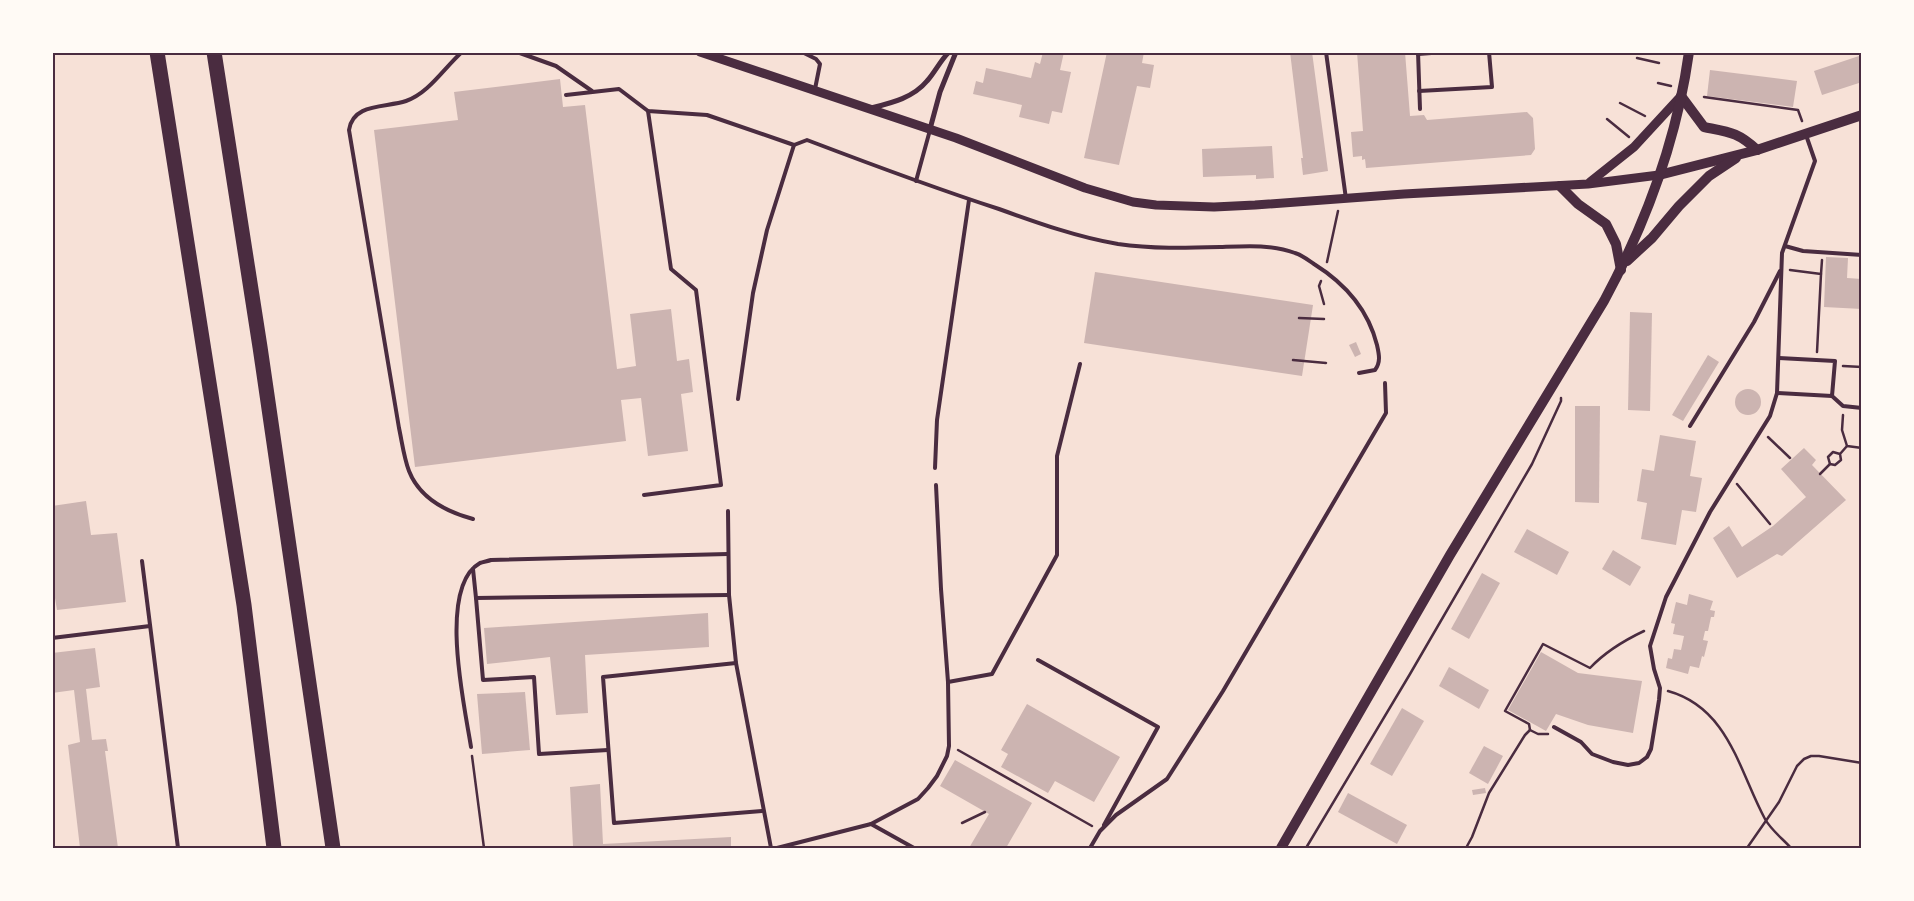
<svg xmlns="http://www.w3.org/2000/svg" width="1914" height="901" viewBox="0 0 1914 901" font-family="'Fira Sans',sans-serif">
<rect width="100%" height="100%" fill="#f7e1d7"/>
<g fill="#ccb4b1">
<polygon points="1043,52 1064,52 1060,70 1071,72 1062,113 1052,111 1049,124 1019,117 1022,105 973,94 976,81 983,83 986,68 1031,78 1035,62 1040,64"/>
<polygon points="1107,52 1144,52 1142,63 1154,65 1150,88 1137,86 1119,165 1084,158"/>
<polygon points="1290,52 1312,52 1328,171 1303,175 1301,158 1303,158"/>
<polygon points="1357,52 1405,52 1410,116 1424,115 1427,120 1527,112 1533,118 1535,149 1531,155 1366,168 1365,159 1362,160 1362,156 1353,157 1351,132 1363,131"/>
<polygon points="1862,55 1862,82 1822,95 1814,71"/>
<polygon points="1710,70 1797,81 1793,107 1707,96"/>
<polygon points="560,79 563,107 585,105 617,369 636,366 630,314 671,309 677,361 689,359 693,392 681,394 688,451 648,456 641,398 621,400 626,441 415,467 374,130 458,120 454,92"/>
<polygon points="1272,146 1274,178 1256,179 1256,175 1203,177 1202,149"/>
<polygon points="1826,257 1848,258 1847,278 1862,279 1862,309 1824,307"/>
<polygon points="1095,272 1313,305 1302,376 1084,343"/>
<polygon points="1630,312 1652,313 1650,411 1628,410"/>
<polygon points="1356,342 1361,354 1355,357 1349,345"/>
<polygon points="1708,355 1719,362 1683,421 1672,415"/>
<circle cx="1748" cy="402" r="13"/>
<polygon points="1575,406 1600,406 1599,503 1575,502"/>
<polygon points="1660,435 1696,441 1690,476 1702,478 1696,512 1682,510 1676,545 1641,539 1647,503 1637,501 1642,469 1654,471"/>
<polygon points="1804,448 1816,460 1812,465 1846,500 1782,556 1777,554 1737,578 1713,538 1729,526 1742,547 1773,526 1806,497 1781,469"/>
<polygon points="86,501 91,535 117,533 126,602 57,610 52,580 52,506"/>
<polygon points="1527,529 1569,552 1557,575 1514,552"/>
<polygon points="1613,550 1641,567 1630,586 1602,569"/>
<polygon points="1482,573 1500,583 1469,639 1451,629"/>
<polygon points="1689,594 1713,601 1710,610 1715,611 1714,617 1711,617 1708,631 1705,631 1703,640 1708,641 1704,657 1702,656 1699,668 1690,666 1688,674 1666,668 1668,658 1672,659 1674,649 1681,650 1684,636 1673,634 1675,624 1671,623 1676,602 1687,605"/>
<polygon points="708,613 709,647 585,655 588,713 556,715 550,657 487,664 484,628"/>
<polygon points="95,648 100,687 86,689 92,740 106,739 108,751 105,751 118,848 80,848 68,745 80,742 74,690 52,693 52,653"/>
<polygon points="1541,652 1578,673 1642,681 1633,733 1588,725 1556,714 1546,731 1508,710"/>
<polygon points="1449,667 1489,690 1479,709 1439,686"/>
<polygon points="525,692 530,750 482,754 477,694"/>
<polygon points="1027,704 1120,757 1094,802 1055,781 1048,793 1001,767 1008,754 1001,750"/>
<polygon points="1402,708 1424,721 1392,776 1370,764"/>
<polygon points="1484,746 1503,756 1488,784 1469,773"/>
<polygon points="955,760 1032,803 1006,848 969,848 989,814 940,786"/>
<polygon points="600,784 603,844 731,837 731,848 566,848 573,846 570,787"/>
<polygon points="1485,788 1486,793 1473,795 1472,790"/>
<polygon points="1348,793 1407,825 1397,844 1338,812"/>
</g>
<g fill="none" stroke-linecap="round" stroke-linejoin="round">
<g stroke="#4a2c40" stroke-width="2.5">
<polyline points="1637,58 1659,63"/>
<polyline points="1658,83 1671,86"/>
<polyline points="1704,97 1798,110 1802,121"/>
<polyline points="1620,103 1645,116"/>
<polyline points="1607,119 1629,137"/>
<polyline points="1327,262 1338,211"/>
<polyline points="1790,270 1821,274 1817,352"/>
<polyline points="1821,274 1822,260"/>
<polyline points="1321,281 1319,286 1324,304"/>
<polyline points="1299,318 1324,319"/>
<polyline points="1293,360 1326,363"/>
<polyline points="1843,366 1862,367"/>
<polyline points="1843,415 1842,430 1847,446 1862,448"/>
<polyline points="1768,437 1790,458"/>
<polyline points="1840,454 1841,460 1835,465 1830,464 1828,457 1833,452 1840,454 1847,446"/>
<polyline points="1820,474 1830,464"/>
<polyline points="1737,484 1770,524"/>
<path d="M1668 691C1729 708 1739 771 1765 819 1771 830 1783 839 1791 848"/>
<path d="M1530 730 1529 724 1505 711 1543 644 1590 668C1605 652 1625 640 1644 631"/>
<polyline points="958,750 1092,826"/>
<polyline points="472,756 484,848"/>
<polyline points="962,823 985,812"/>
<polyline points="1306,848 1410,674 1532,464 1561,401 1561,398"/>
<polyline points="1466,848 1472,837 1489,793 1525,735 1530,730 1538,734 1548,734"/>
<polyline points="1747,848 1779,802 1797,766 1804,759 1811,756 1819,756 1862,763"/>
</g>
<g stroke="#4a2c40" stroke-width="4">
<path d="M462 52C444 68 429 93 406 101 385 108 353 103 349 130L399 428C402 442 404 458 409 471 420 499 447 512 473 519"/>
<polyline points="517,52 556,66 592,91"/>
<polyline points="802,52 816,59 820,64 815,89"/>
<polyline points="1017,52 1019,52"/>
<polyline points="1326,52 1346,199"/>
<polyline points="1418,52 1420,109"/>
<polyline points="1418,54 1445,52"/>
<polyline points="1419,91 1492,87 1489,52"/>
<path d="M566 95 619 89 648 111 707 115 794 145 807 140C870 164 934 188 999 209 1038 223 1077 237 1118 244 1152 249 1186 248 1220 247 1245 246 1271 244 1295 253 1302 255 1308 260 1314 264 1346 284 1368 309 1377 345 1379 354 1381 362 1375 370L1359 373"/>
<polyline points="916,181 930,130"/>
<polyline points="1785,246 1803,251 1862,255"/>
<polyline points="1777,393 1832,396 1835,361 1779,358"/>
<polyline points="1832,396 1843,406 1862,408"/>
<polyline points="738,399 753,293 767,230 794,145"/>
<polyline points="1690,426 1754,322 1780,271"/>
<polyline points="935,468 937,420 969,200"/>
<polyline points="936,485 941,589 948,682"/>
<polyline points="644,495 721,485 696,290 671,269 648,111"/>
<polyline points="728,511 729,595 736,663 771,848"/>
<polyline points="142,561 178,848"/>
<polyline points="473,569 476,598"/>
<polyline points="52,638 150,626"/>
<polyline points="1038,660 1158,727 1104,825"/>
<polyline points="736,663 603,677 614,823 762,811"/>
<polyline points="1554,727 1581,742 1592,754 1613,762 1628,765 1639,763 1647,757 1651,749 1659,700 1660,688 1654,669 1650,646 1666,597 1710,512 1770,416 1777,393 1782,253 1815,161 1806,135"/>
<path d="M471 747C465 708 437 587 480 563 483 562 488 561 491 560L728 554"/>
<polyline points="608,750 539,754 534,677 483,680 476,598 729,595"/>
<polyline points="871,824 918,799 928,788 937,776 947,756 949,746 948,682 992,674 1057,555 1057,456 1080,364"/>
<polyline points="777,848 871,824 914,848"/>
<polyline points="1090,848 1100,831 1116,815 1167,779 1223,691 1386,413 1385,383"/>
</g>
<g stroke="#4a2c40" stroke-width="5">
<path d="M871 108C891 103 913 98 927 81 935 72 940 61 949 52"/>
<polyline points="930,129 940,92 956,52"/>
</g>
<g stroke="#4a2c40" stroke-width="9">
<polyline points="700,52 956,138 1085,188 1133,202 1156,205 1214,207 1255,205 1404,194 1588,184 1659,175"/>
<polyline points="1590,182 1634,147 1681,96"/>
</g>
<g stroke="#4a2c40" stroke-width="10">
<path d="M1681 96 1704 127C1729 132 1738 132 1757 150"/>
<polyline points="1659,175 1757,150 1862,115"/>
<polyline points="1560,186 1578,204 1606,224 1616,244 1621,270"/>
<polyline points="1627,261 1652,238 1679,206 1709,176 1736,158"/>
<path d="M1281 848 1450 555 1604 301C1645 225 1677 139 1689 52"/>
</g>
<g stroke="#4a2c40" stroke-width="15">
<polyline points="157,52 244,605 274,848"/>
<polyline points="214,52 260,347 333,848"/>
</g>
</g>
<rect width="1914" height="901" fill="none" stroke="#fffaf5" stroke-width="108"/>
<rect x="54" y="54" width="1806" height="793" fill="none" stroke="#4a2c40" stroke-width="2"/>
</svg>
